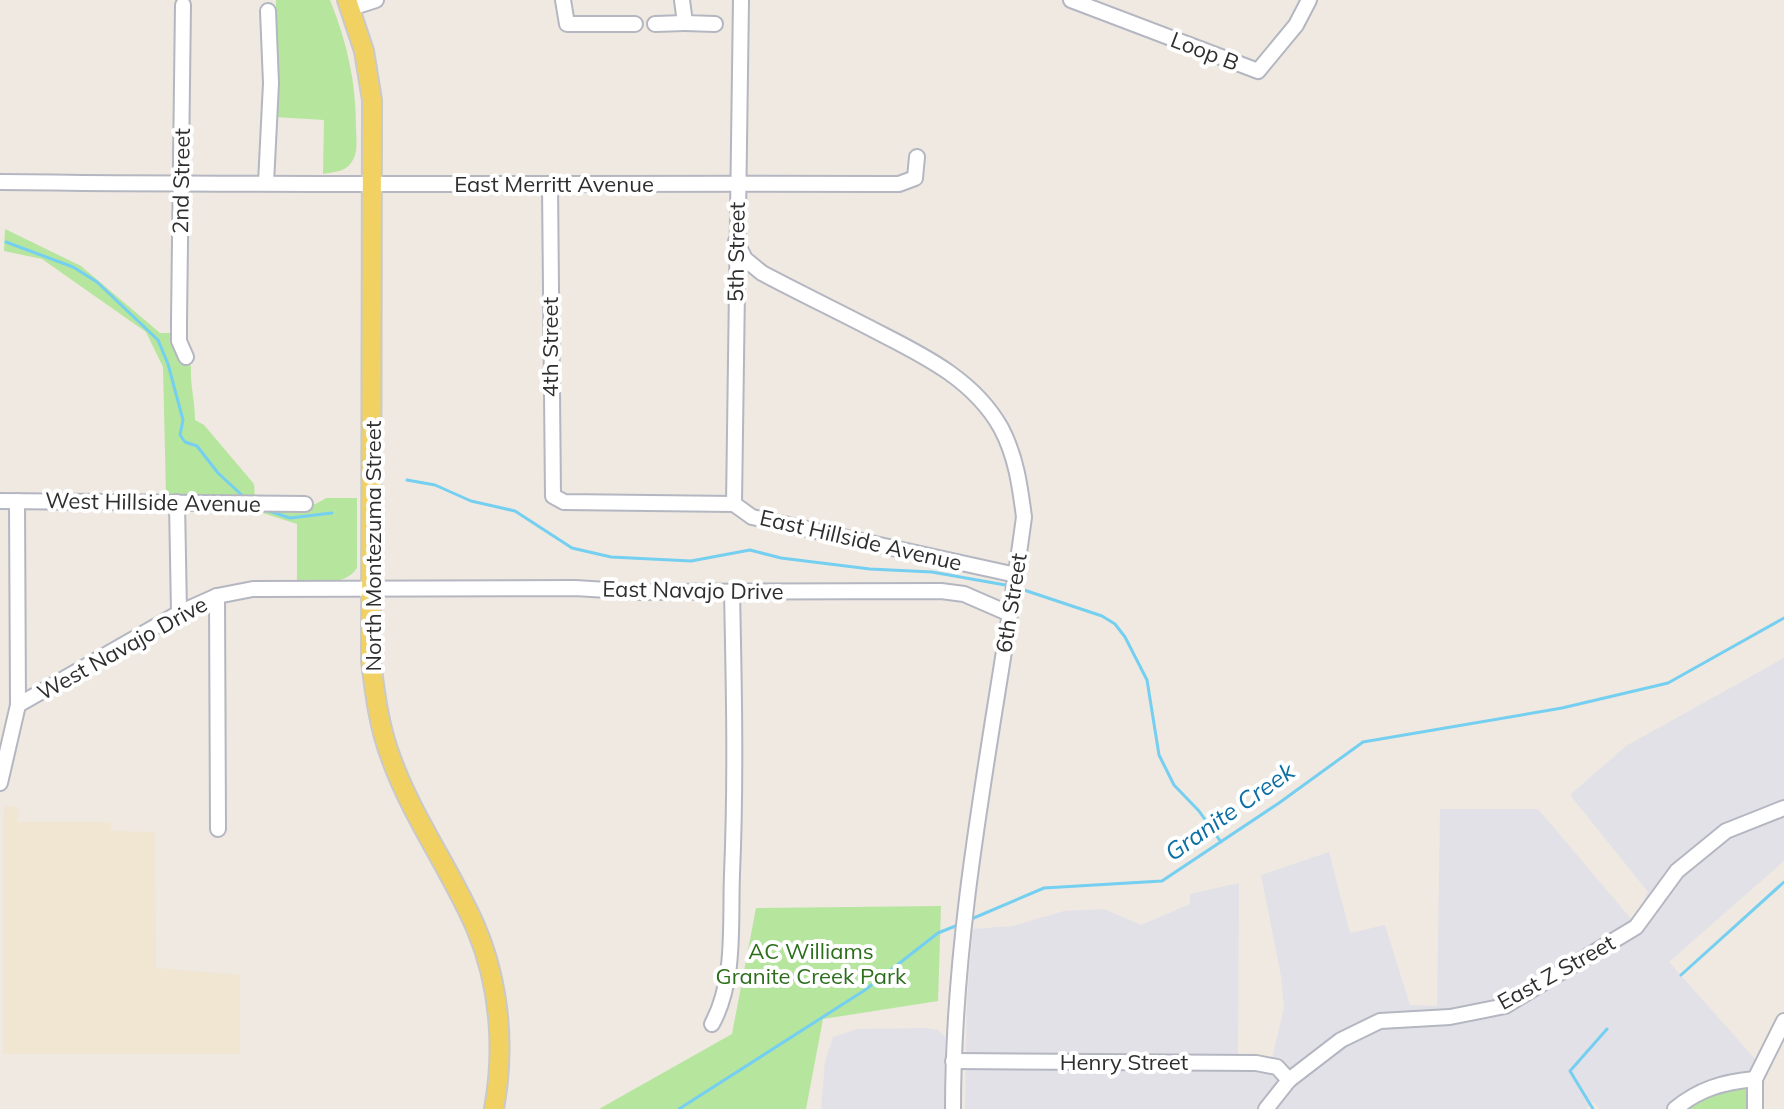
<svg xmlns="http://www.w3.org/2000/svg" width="1784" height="1109" viewBox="0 0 1784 1109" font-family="Mulish,sans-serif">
<rect width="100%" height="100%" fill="#efe9e1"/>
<g fill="#e3e1e8">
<polygon points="1784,658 1784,861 1669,962 1757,1061 1747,1074 1746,1087 1721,1090 1686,1109 1600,1109 1593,1102 1586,1109 965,1109 967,999 973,929 1013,926 1064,911 1104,909 1141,925 1190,904 1190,894 1239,883 1238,1056 1272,1058 1284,1008 1281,976 1261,875 1329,852 1350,933 1385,925 1410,1005 1437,1006 1440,809 1538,809 1633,921 1648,892 1570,795 1626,746"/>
<polygon points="925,1028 938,1030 945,1037 944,1109 821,1109 825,1062 833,1037 857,1029"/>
</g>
<polygon fill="#f0e6d1" points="5,806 18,807 18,822 110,822 111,831 155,832 156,968 240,975 240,1054 3,1054 3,822"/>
<g fill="#b6e59e">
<path d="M276 0H330C347 42 356 82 356 127 356 139 359 153 351 163 345 172 333 172 323 174L324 120 275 117Z"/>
<path d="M5 229 81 266 160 333H174L180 358 191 366C190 385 195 401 195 420L204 425 254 484 255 498 179 499 166 494 163 367 146 332 42 259 4 251Z"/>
<path d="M326 498H357V568C345 587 317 581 297 581V524L247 508C274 508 304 514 326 498Z"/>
<polygon points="941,906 938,1001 823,1019 806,1109 599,1109 732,1034 756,908"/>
<polygon points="1746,1087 1746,1109 1686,1109 1721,1090"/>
</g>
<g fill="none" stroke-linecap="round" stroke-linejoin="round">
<g stroke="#75cff0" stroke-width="3">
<polyline points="6,242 73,267 97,282 158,340 168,364 183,420 180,435 185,442 197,446 218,473 245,498"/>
<polyline points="407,480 435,485 471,501 515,511 572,548 611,557 691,561 750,550 781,558 870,569 932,572 1011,586"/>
<polyline points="266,510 290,518 332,513"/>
<polyline points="1018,588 1102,616 1115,624 1125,637 1147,680 1159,755 1174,785 1199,811 1221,842"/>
<polyline points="969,920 1044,888 1162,881 1279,803 1363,742 1562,708 1668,683 1784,618"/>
<polyline points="1681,975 1784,882"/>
<polyline points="679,1109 865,990 938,933 958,925"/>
<polyline points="1593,1109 1570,1071 1607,1029"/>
</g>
<defs>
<g id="minor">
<polyline points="563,0 567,24 635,24"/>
<polyline points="682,0 685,23 715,24"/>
<polyline points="1071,0 1258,71 1296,25 1309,0"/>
<polyline points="183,5 179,321 179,341 186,357"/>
<polyline points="351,8 376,0"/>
<polyline points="655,24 685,23"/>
<path d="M0 182C300 186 600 183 899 184L915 178 917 157"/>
<polyline points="266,183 271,83 268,11"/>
<polyline points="550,185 553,496 564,502 734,504 752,517 1016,575"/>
<path d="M736 241 745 259 762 273C796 291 831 308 866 326 916 352 972 376 1001 428 1016 456 1020 486 1024 517 998 714 953 909 953 1109"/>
<polyline points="0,501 305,504"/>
<polyline points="177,502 179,613"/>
<polyline points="734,504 741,0"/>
<polyline points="217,596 218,829"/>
<polyline points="18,705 179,613 217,596 253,589 575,588 640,592 941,591 964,594 1010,614"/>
<polyline points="0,783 18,705 17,501"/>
<path d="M712 1024C736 980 730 924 732 874 736 780 734 687 732 592"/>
<polyline points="953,1061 1256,1063 1277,1067 1289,1080"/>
<polyline points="1266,1109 1289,1080 1341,1040 1380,1021 1450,1017 1505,1006 1636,927 1677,871 1726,831 1784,808"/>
<path d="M1675 1109C1699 1089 1723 1082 1755 1079"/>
<polyline points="1755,1109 1755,1079 1784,1021"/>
</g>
<path id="major" d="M347 0 364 51 372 100 371 661C375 694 379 727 391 758 412 817 451 870 476 928 500 985 505 1049 494 1109"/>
</defs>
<use href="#minor" stroke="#b4b7c1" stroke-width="18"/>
<use href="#major" stroke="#c9c9c9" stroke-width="22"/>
<use href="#minor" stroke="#fff" stroke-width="14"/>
<use href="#major" stroke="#f2d163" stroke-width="18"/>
</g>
<g text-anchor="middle" stroke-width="8" stroke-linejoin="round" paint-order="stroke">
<g font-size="22" fill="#2e2e2e" stroke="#fff">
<text transform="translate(1205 51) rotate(21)" y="8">Loop B</text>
<text transform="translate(181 181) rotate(-89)" y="8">2nd Street</text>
<text x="554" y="192">East Merritt Avenue</text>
<text transform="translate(736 252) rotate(-89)" y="8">5th Street</text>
<text transform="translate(550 347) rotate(-90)" y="8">4th Street</text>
<text transform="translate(153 502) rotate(1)" y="8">West Hillside Avenue</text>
<text transform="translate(861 540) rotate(13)" y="8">East Hillside Avenue</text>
<text transform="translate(373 546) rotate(-90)" y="8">North Montezuma Street</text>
<text transform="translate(693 590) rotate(1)" y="8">East Navajo Drive</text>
<text transform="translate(1011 603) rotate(-81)" y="8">6th Street</text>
<text transform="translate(122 648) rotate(-29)" y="8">West Navajo Drive</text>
<text transform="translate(1556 972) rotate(-29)" y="8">East Z Street</text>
<text x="1124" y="1070">Henry Street</text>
</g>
<g font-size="22" fill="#2c6e1b" stroke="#fff">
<text x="811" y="959">AC Williams<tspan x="811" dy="25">Granite Creek Park</tspan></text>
</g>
<g font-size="24" font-style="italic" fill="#0d6fa3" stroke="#fff">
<text transform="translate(1230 812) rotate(-35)" y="8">Granite Creek</text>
</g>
</g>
</svg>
